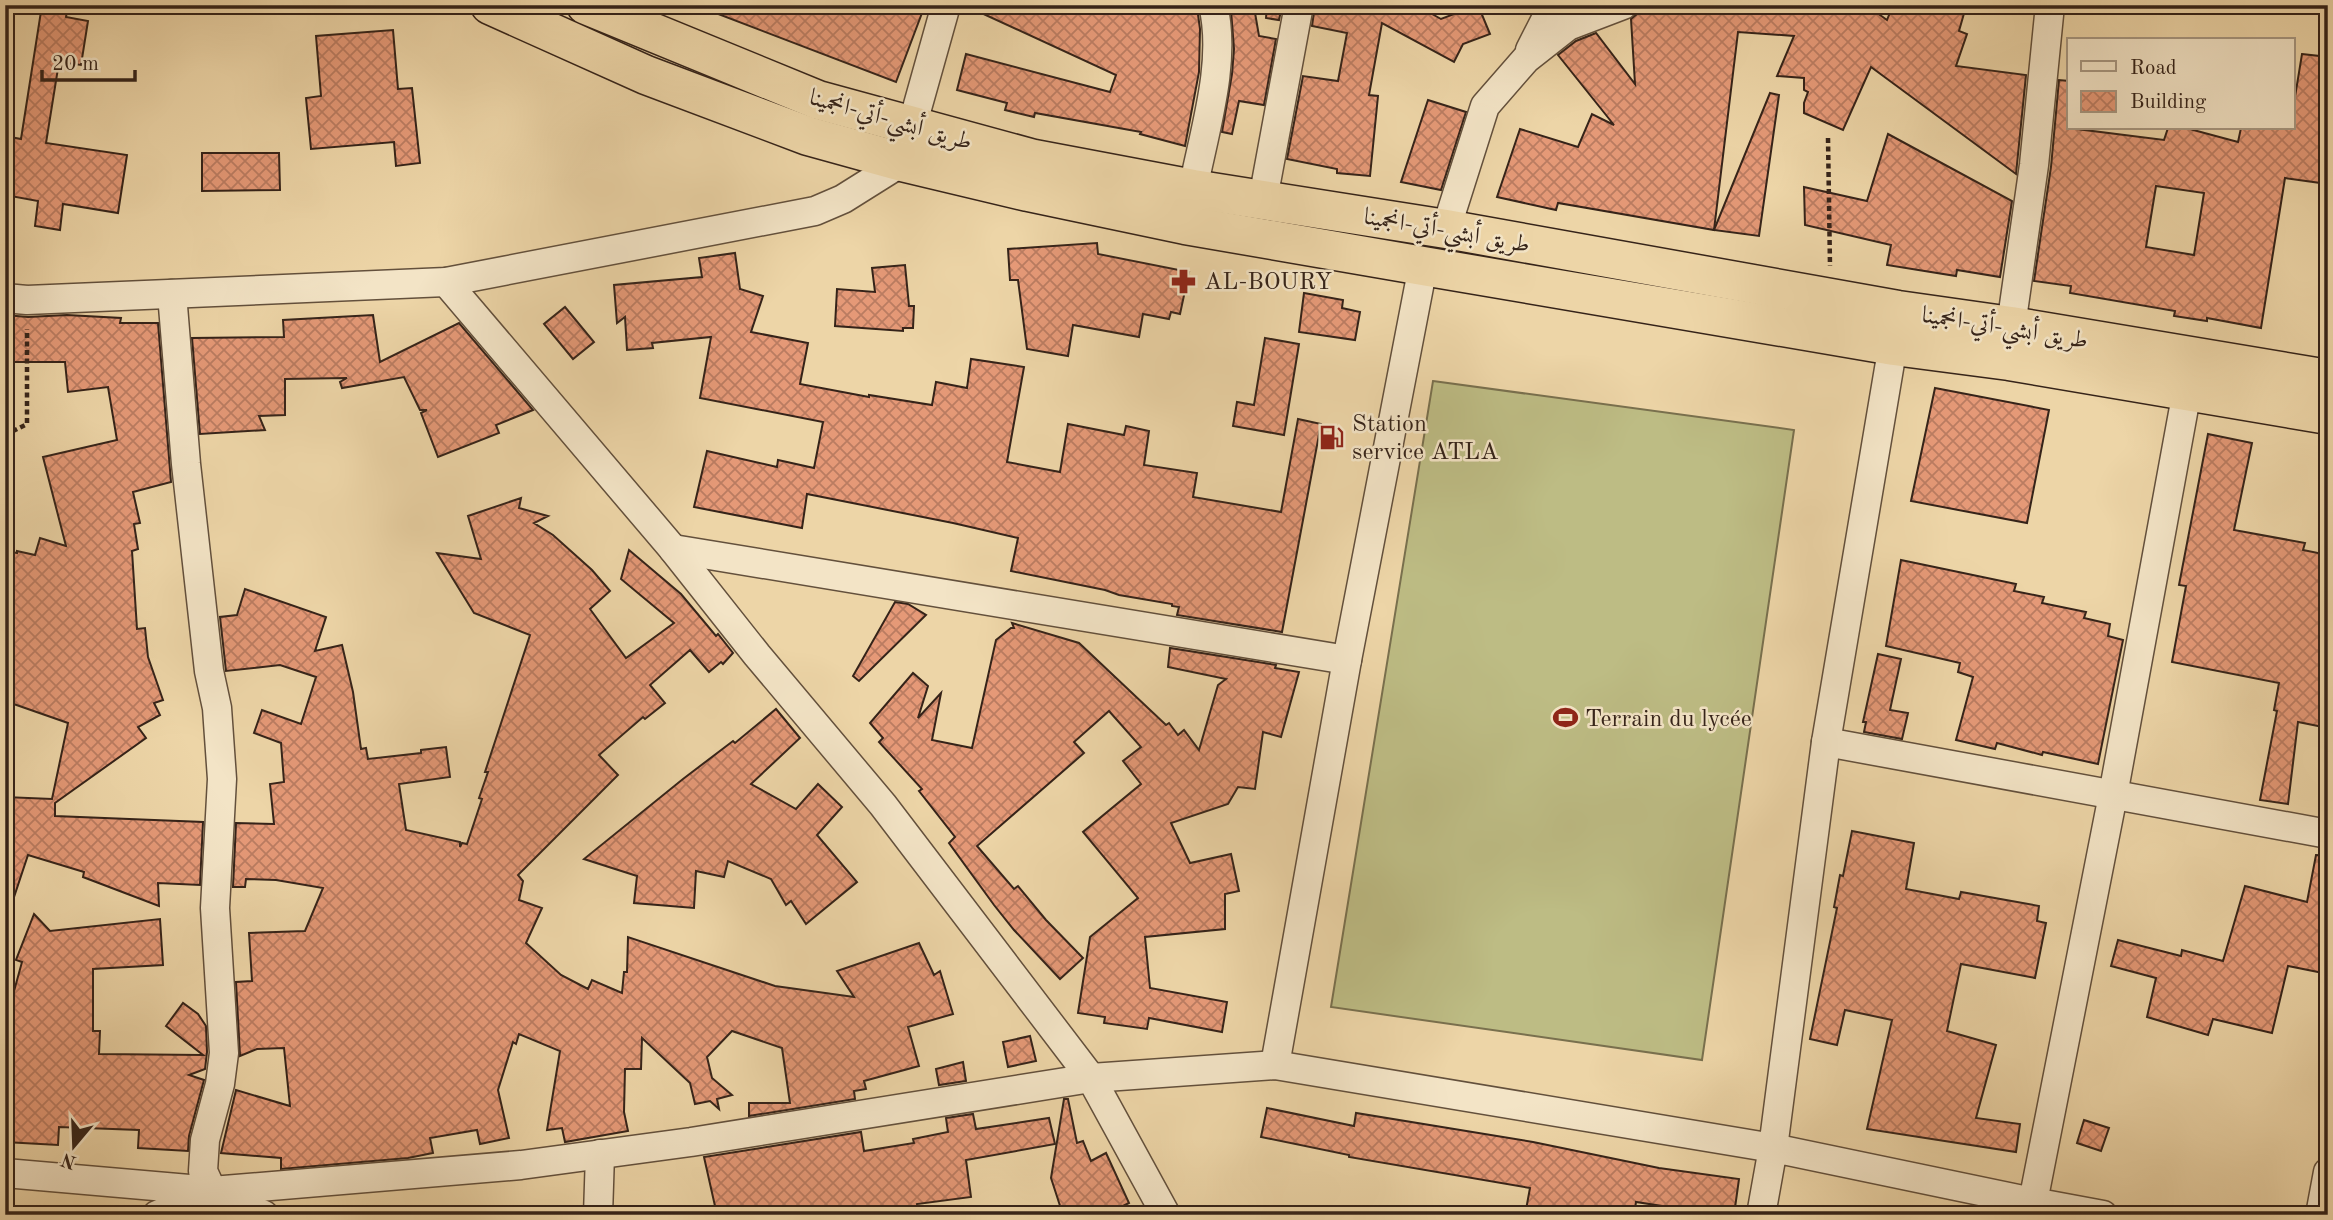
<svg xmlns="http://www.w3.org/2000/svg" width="2333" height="1220" viewBox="0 0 2333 1220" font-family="'Old Standard TT',Amiri,serif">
<defs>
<pattern id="building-cross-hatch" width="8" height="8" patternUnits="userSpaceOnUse" patternTransform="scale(1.75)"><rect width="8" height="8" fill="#e59977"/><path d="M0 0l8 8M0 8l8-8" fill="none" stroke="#ba7c61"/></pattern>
</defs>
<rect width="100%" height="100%" fill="#edd5a7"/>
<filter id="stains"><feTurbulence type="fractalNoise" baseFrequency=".00286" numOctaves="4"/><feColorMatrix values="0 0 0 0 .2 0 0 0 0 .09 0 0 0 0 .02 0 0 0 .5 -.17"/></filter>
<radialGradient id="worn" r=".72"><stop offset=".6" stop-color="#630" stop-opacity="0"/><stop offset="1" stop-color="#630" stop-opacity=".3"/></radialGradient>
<polygon fill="#bdbc84" stroke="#79704e" stroke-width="2" points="1433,381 1794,430 1702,1060 1331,1007"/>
<g fill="url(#building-cross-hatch)" stroke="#352319" stroke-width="2" fill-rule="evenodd">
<polygon points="42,5 68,5 66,17 88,21 81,65 59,62 46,143 127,155 118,213 63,204 60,230 35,226 38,201 5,195 5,136 21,139"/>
<polygon points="700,5 925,5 896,82 700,7"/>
<polygon points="964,5 1197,7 1200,29 1199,72 1185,146 1140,134 1141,132 1035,113 1034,117 1005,110 1007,103 957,90 966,54 1110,92 1116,75"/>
<polygon points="1267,5 1282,5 1279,20 1266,18"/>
<polygon points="1315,5 1416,5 1441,19 1478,5 1490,34 1463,44 1454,62 1382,23 1369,95 1378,96 1370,176 1337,173 1337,169 1287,159 1303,76 1338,81 1347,33 1312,26"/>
<polygon points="1663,5 1730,5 1815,11 1817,5 1866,5 1887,20 1893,5 1948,5 1965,10 1959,31 1967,34 1956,66 2026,75 2016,174 1871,67 1843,130 1804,113 1804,103 1808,92 1804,90 1804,78 1777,76 1794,36 1738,32 1714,230 1558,203 1556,210 1497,197 1520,129 1578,147 1592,114 1614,125 1558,55 1576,41 1596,33 1635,84 1631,19 1637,14 1663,11"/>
<polygon points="1254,7 1259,36 1276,39 1264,105 1239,101 1232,134 1222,132 1232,74 1234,49 1231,10"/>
<polygon points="393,30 398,89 412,88 420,163 396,166 394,142 311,149 306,98 321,96 316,36"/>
<path d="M2302 54 2328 57V184L2285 178 2261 328 2207 318V321L2174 316 2175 311 2070 293 2071 286 2034 281 2051 167 2059 80 2069 81V128L2164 140 2168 128H2186L2238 142 2241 128H2293V109ZM2156 186 2204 193 2194 255 2146 247Z"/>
<polygon points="1770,93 1779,95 1759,236 1714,230"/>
<polygon points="1428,100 1466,112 1441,190 1401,182"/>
<polygon points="1888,134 2012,201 2000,277 1957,270 1956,276 1887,265 1891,245 1805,225 1804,187 1867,201"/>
<polygon points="202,153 279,153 280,190 202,191"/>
<polygon points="1097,243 1098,254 1189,272 1180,314 1171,312 1169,319 1143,314 1139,337 1073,325 1068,356 1027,349 1018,280 1010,280 1008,249"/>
<polygon points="735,253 740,289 763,296 751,332 808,343 800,384 869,397 869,395 932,405 936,382 967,388 971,359 1024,367 1007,462 1060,472 1068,424 1124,435 1126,426 1149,431 1144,465 1197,473 1193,497 1281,512 1298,419 1321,424 1282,632 1177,615 1179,607 1172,606 1172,604 1119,595 1105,590 1011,571 1018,538 953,523 807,494 802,528 694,507 707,451 777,467 778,460 814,468 823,422 700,398 711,337 652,343 653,348 627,350 625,317 617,323 614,285 702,277 699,258"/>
<polygon points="905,265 909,306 914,306 913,328 903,328 903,331 835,326 837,289 875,292 872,268"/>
<polygon points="1304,293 1343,300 1342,308 1360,312 1355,340 1299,332"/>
<polygon points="565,307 594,342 573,359 544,324"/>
<polygon points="5,315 28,317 67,315 121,318 120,323 158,323 171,482 133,492 140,523 134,524 138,549 132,551 137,629 145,628 148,657 163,700 154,703 160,715 138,727 146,738 55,803 55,816 203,822 200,885 158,883 159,906 83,877 84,872 28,855 10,909 5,908 5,797 52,799 68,723 5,701 5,603 12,552 17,553 17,551 35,555 40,538 66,546 43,457 117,440 108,387 68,392 65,362 5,362"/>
<polygon points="373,315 380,362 459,323 533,410 496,425 499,433 438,457 421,413 427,410 420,410 404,377 342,388 340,382 347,378 285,379 285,415 259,416 265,430 200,434 192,338 284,337 283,320"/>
<polygon points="1265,338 1299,344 1284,435 1233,426 1237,402 1254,405"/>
<polygon points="1935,388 2049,410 2027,523 1911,501"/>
<polygon points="2208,434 2252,443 2234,530 2305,543 2303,550 2328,555 2328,728 2298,722 2288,804 2260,800 2277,711 2274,710 2279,683 2172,662 2186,586 2179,585"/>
<polygon points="521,498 519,508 548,516 534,523 553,535 592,570 610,591 590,609 626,658 674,623 621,579 629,550 681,594 716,636 718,634 733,653 723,664 721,662 709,672 690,650 650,685 665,703 645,719 643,717 599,755 618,775 518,875 523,881 519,900 542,908 526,943 561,975 588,989 592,980 622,993 624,972 627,972 628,937 775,986 854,997 837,971 919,943 934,975 940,971 953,1014 908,1027 919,1066 864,1081 866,1089 854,1091 855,1099 749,1116 749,1103 790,1103 782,1048 732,1031 707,1057 712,1078 732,1095 717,1099 719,1109 710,1101 695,1104 690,1083 642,1038 641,1069 625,1069 624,1112 628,1131 565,1142 562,1128 547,1130 560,1051 519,1034 516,1044 513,1042 498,1090 509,1138 480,1144 477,1130 430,1138 433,1153 408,1158 281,1169 281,1158 221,1153 236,1090 290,1106 284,1048 257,1049 240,1056 236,982 252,981 249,933 305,931 323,888 276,880 246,879 245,887 233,887 236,823 274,824 270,784 284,782 281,743 254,733 262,710 301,724 316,677 280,665 226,671 220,617 237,615 245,589 326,617 315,651 342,645 353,692 361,749 366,748 368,759 421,753 421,750 446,747 450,777 399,784 406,830 460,842 460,847 462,843 467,844 482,799 479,798 488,772 485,772 530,635 474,613 437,553 481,559 468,516"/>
<polygon points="1901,560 2016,584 2014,591 2044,597 2042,603 2086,612 2084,618 2110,624 2108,636 2123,640 2098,764 2043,752 2042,755 1997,743 1995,749 1956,740 1973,677 1958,672 1960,663 1886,646"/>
<polygon points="895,602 908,604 926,615 859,681 853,676"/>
<polygon points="1012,623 1079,643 1166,725 1169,723 1178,735 1184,730 1199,750 1218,685 1226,679 1168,667 1170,648 1276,665 1275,668 1299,672 1281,737 1263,732 1255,789 1238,787 1228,804 1171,823 1190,863 1231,854 1239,891 1225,894 1225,929 1145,937 1150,988 1227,1002 1222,1032 1149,1018 1147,1029 1104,1023 1105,1017 1078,1013 1090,937 1138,898 1083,832 1141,784 1123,761 1141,747 1109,711 1074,742 1084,753 977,846 1014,889 1018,886 1046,920 1083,958 1060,979 1014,930 994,905 949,843 955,837 919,791 922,789 879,742 883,738 870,723 913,673 928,686 918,718 941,693 932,740 972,748 996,640 1011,628 1014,628"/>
<polygon points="1878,654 1901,659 1890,710 1908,713 1902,739 1864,732 1866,722 1863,722"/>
<polygon points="776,709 800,738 751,784 796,809 818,784 842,807 817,835 857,882 806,924 791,901 786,905 771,879 728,861 724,877 696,871 694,908 634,903 637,876 584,859 683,779 733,741 735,743"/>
<polygon points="1852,831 1914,843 1906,889 1959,899 1961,892 2039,906 2037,921 2046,923 2035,978 1961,964 1947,1031 1996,1045 1976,1118 2020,1124 2016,1152 1867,1129 1892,1020 1845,1010 1837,1045 1810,1039 1837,908 1834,907 1840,875 1843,876"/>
<polygon points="2316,855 2328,856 2328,974 2288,966 2272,1033 2213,1019 2208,1035 2147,1017 2156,978 2111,966 2118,940 2181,956 2182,950 2223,961 2245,886 2307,902"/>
<polygon points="34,914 50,931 160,919 163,965 93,969 93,1031 100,1031 99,1054 203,1055 166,1026 183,1003 198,1014 206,1026 207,1052 205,1069 189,1075 204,1080 189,1136 188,1151 138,1148 139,1130 59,1127 58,1145 5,1142 5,1024 22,962 16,960"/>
<polygon points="1030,1036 1036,1061 1008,1067 1003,1042"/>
<polygon points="963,1062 966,1081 939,1085 936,1069"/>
<polygon points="1064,1099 1068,1099 1077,1143 1083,1141 1091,1161 1106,1153 1129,1203 1105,1215 1063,1215 1051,1178"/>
<polygon points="1267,1108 1354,1126 1356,1113 1533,1142 1659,1168 1739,1179 1734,1215 1720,1215 1636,1202 1634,1215 1525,1215 1530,1188 1349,1157 1349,1155 1261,1137"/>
<polygon points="973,1114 976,1129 1049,1118 1055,1144 966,1160 971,1197 917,1204 919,1215 766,1215 765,1210 717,1215 704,1157 861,1132 864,1151 914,1143 913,1139 948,1132 946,1118"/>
<polygon points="2084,1120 2109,1128 2101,1151 2077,1143"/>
</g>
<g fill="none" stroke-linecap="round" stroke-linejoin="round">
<defs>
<g id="street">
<polyline points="1530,50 1553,5"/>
<path d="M1193 189C1204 132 1227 62 1213 5"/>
<polyline points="1263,199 1299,5"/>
<polyline points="1446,229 1485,106 1526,59 1568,26 1623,5"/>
<polyline points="446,282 673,549 757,655 883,805 1091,1078 1166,1215"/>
<polyline points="172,294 186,464 209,671 217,708 222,779 215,908 224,1053 220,1084 205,1140 203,1171 212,1191 264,1215"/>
<polyline points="5,298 27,300 446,282 815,211 843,199 902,162 946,5"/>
<polyline points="2011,326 2034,165 2050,5"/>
<polyline points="673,549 1347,660"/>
<polyline points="1826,742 2328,834"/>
<polyline points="1275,1065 1347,660 1423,266"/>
<polyline points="5,1173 212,1191 521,1165 691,1142 1091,1078 1275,1065 1773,1148 1826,742 1896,327"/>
<polyline points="157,1215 209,1192"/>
<polyline points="598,1215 600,1154"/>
<polyline points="1761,1215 1773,1148 2033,1202 2030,1215"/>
<polyline points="2103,1215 2033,1202 2113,795 2187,391"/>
<polyline points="2320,1215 2328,1172"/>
</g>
<g id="highway">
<polyline points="490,5 646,75 808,136 902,162 1028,192 1185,225 1423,266 1894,346 2009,361 2328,415"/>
<polyline points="586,5 818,100 1034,159 1193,189 1446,229 1898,310 2011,326 2328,379"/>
</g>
</defs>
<use href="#street" stroke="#63503c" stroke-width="31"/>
<use href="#highway" stroke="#352319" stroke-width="41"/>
<g stroke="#352319" stroke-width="4.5" stroke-dasharray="5 3.5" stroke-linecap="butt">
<polyline points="1828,138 1830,266"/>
<polyline points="5,435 27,424 27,329"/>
</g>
<use href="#street" stroke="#f3e4c6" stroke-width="28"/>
<use href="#highway" stroke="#edd5a7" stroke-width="38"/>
</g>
<defs>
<symbol id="pharmacy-bare" viewBox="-9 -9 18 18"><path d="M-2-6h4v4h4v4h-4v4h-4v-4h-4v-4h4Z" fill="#8f2418" stroke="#f3e4c6" stroke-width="2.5" paint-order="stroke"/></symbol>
<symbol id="fuel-bare" viewBox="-9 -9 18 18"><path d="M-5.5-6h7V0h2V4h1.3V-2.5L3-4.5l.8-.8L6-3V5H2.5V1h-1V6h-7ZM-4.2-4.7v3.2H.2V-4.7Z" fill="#8f2418" stroke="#f3e4c6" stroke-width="2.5" paint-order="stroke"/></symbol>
<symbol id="stadium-bare" viewBox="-9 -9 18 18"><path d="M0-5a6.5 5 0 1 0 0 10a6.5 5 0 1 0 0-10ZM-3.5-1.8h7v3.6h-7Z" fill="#8f2418" stroke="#f3e4c6" stroke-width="2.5" paint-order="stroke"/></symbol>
</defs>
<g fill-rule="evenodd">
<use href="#pharmacy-bare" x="1166" y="264" width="35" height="35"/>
<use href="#fuel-bare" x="1314" y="420" width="35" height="35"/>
<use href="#stadium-bare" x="1548" y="700" width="35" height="35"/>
</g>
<g text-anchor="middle" stroke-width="5" stroke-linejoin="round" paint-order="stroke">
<g font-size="24" fill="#352319" stroke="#f3e4c6">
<text transform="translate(891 119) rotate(16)" y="8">طريق أبشي-أتي-انجمينا</text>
<text transform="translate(1447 230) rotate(10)" y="8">طريق أبشي-أتي-انجمينا</text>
<text transform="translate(2005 327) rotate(9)" y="8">طريق أبشي-أتي-انجمينا</text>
</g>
<g font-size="24" fill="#352319" stroke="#f3e4c6" text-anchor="start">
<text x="1204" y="289">AL-BOURY</text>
<text x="1352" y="431">Station<tspan x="1352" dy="28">service ATLA</tspan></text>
<text x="1585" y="726">Terrain du lycée</text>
</g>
</g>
<rect width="2333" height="1220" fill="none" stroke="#edd5a7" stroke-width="28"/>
<rect x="7" y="7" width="2319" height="1206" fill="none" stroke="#352319" stroke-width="3.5"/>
<rect x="14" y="14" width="2305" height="1192" fill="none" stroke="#352319" stroke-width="2"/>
<rect x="2067" y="38" width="228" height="91" fill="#f3e4c6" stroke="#a79781" stroke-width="2"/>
<rect x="2081" y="61" width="35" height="10" fill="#f3e4c6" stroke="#a79781" stroke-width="2"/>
<text x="2130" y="74" font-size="21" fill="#352319">Road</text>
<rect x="2081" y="91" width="35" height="21" fill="url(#building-cross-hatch)" stroke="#a79781" stroke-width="2"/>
<text x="2130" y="108" font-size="21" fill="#352319">Building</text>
<g transform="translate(74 1146) rotate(199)" stroke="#f3e4c6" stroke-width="5" paint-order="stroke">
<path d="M0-5L12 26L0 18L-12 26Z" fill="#352319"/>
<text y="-10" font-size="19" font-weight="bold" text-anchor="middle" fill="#352319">N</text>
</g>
<path d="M42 70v10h93v-10" fill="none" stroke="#352319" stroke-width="3.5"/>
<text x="52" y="70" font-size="21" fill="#352319" stroke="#f3e4c6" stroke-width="5" paint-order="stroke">20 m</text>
<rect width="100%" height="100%" filter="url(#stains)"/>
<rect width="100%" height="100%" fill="url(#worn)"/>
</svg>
